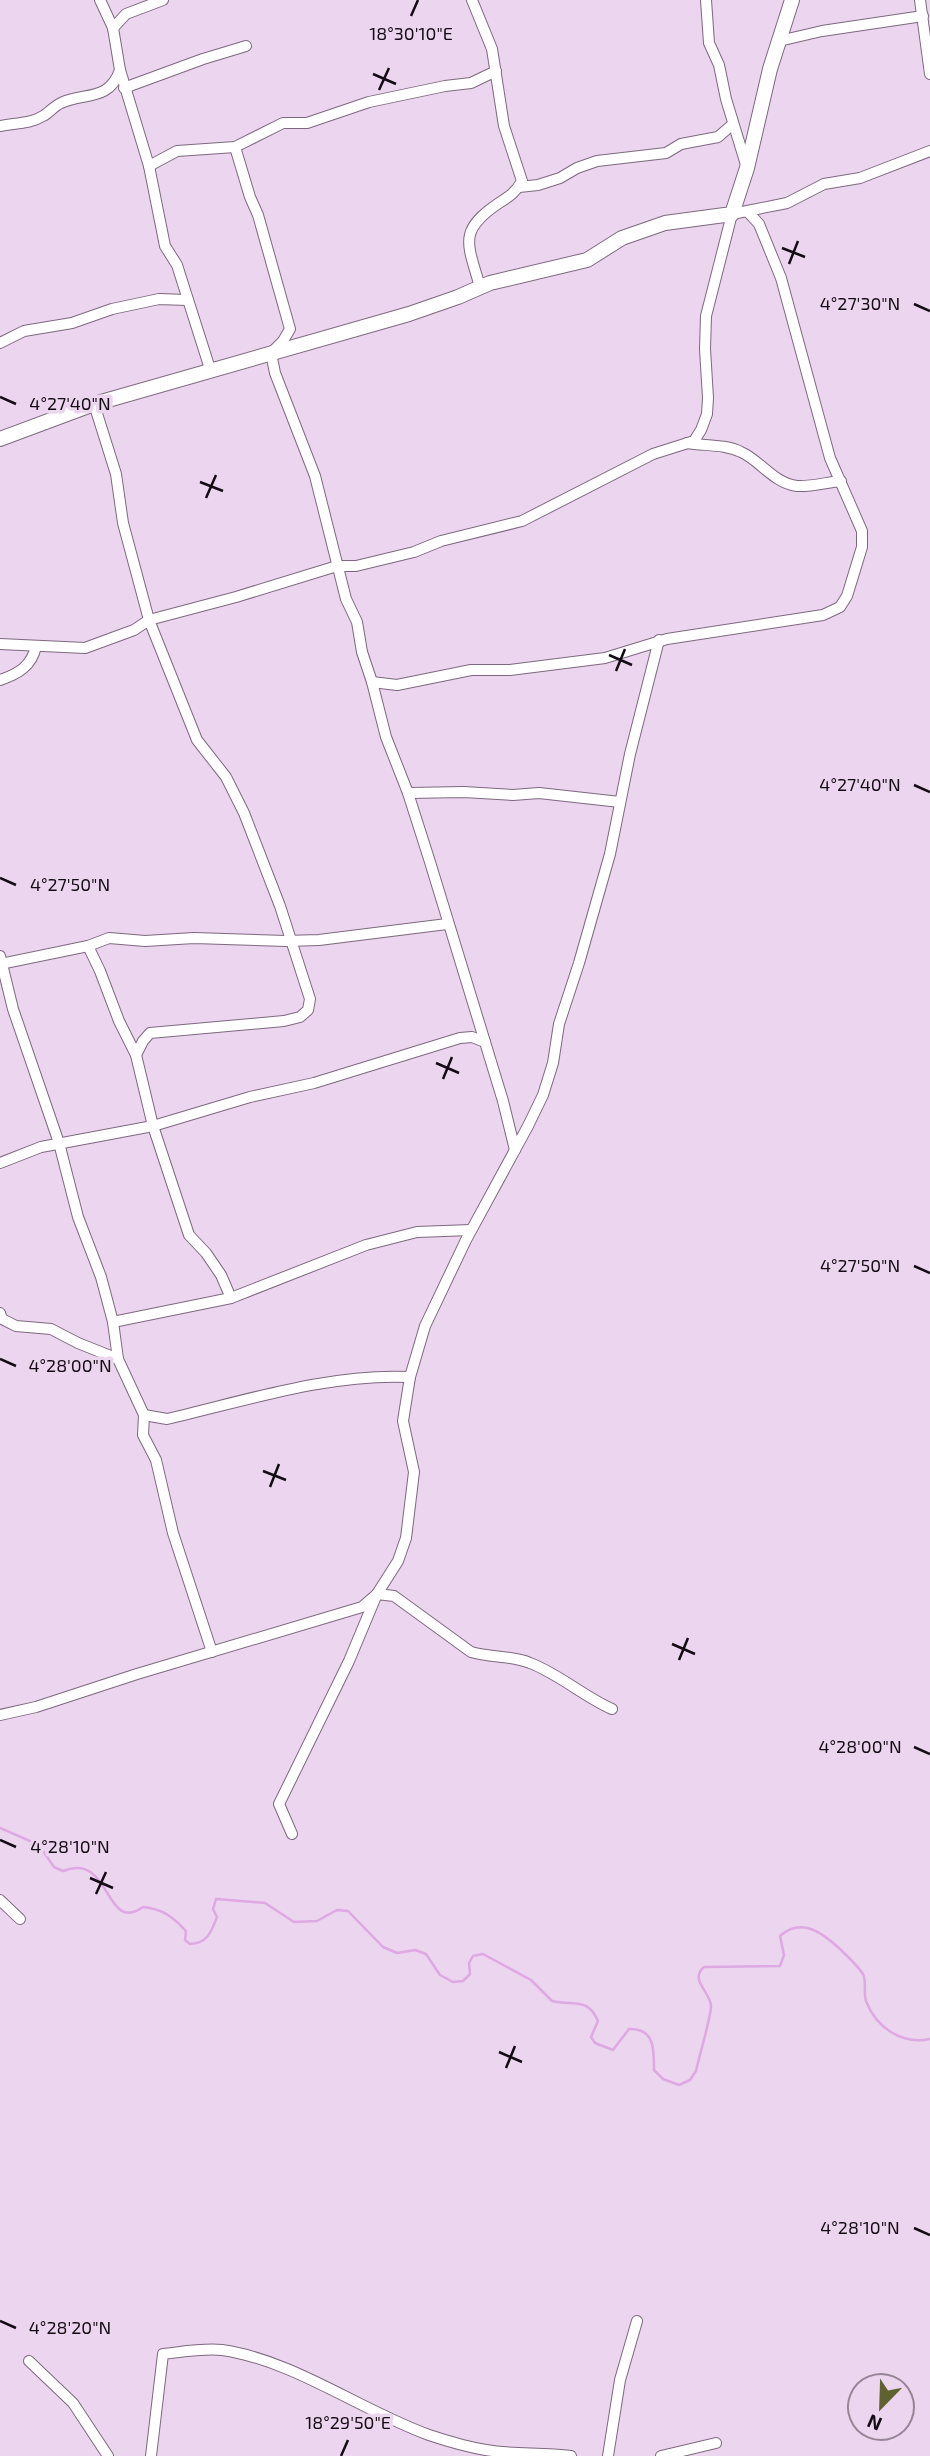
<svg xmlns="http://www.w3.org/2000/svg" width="930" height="2456" viewBox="0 0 930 2456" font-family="'Exo 2',sans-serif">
<rect width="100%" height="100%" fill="#ecd5ee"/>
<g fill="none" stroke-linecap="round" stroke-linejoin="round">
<path stroke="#dea8e3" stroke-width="2.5" d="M0 1828 39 1845 54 1867 63 1871C112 1851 104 1935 143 1907 163 1909 173 1917 186 1931L185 1940 190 1944C208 1943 211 1932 217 1917L213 1909 216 1899 265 1903 294 1922 317 1921 337 1910 348 1911 383 1947 397 1953 415 1950 426 1954 440 1975 453 1982 463 1981 470 1974 469 1963 473 1956 483 1954 531 1980 552 2001C574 2006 588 1997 598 2021L591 2037 595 2043 613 2050 629 2029C655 2028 654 2050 654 2070L663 2079 679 2085 690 2080 696 2071C699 2057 711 2017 711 2006 710 1991 689 1980 704 1967L780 1966 784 1955 780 1936C802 1916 824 1934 841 1950 849 1958 857 1965 863 1974 867 1983 863 1992 866 2001 876 2027 901 2045 930 2039"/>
<defs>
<g id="minor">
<polyline points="100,0 113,28 120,70 149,166 165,246 177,265 211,372"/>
<path d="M472 0 492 49 504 126 522 181C516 192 510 196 499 203 457 231 468 244 480 287"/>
<polyline points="706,0 709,43 719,65 726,99 747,168"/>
<polyline points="920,0 930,74"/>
<polyline points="113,28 126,14 163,0"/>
<polyline points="779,41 822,31 923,16"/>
<polyline points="124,88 203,59 246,46"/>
<path d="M0 126C15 123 30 124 43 116 49 113 54 106 61 103 84 92 109 102 120 70"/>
<polyline points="235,147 250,197 258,215 290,329 283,341 271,353 275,373 315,476 346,599 357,622 362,652 372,682 386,737 408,793 430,862 503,1101 515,1150"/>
<polyline points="149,166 177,151 235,147 283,123 307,123 369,102 445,86 471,83 496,71"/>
<polyline points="519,187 538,185 560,178 577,168 597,161 666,153 681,144 718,137 733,124"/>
<polyline points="0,343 24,331 72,323 112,309 159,299 187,300"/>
<polyline points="94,404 116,474 123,523 149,620 197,740 226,777 244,813 280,906 310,999 308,1010 300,1017 284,1021 150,1033 143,1041 136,1055"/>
<path d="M687 443C705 446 725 444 741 452 760 460 773 483 797 486 811 487 828 482 841 481"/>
<polyline points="0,644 85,648 134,630 149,620 236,597 337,566 356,566 414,552 441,541 522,521 653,454 694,441 701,430 707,414 708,398 705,349 706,316 732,214 787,203 824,184 860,178 930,151"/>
<path d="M0 680C18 674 32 666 36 646"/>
<polyline points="372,682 397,685 471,670 510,670 605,658 667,639 823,615 840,607 847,596 862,547 862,531 830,458 781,278 759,224 748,212"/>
<polyline points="408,793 464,792 513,795 539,793 620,802"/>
<polyline points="88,946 100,971 119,1021 136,1055 153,1126 189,1235 206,1253 221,1275 231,1298"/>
<polyline points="0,956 13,1009 59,1143 78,1217 101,1277 113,1322 118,1359 144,1415 143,1435 156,1460 173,1533 212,1652"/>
<polyline points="0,964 88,946 109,938 145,941 194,938 286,941 319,940 447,924"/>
<polyline points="0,1163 41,1147 153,1126 250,1097 314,1083 460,1038 472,1037 485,1042"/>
<polyline points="0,1313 2,1319 16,1326 51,1329 78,1343 118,1359"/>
<polyline points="113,1322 231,1298 366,1245 417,1232 471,1230"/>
<path d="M144 1415 167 1419C245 1401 329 1373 410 1377"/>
<polyline points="0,1715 36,1707 137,1674 362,1607 377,1594 398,1561 406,1538 414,1472 403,1421 410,1377 425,1326 466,1240 528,1126 543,1095 553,1063 559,1024 579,963 610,854 630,754 659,640"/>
<path d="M292 1834 279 1804 349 1661 377 1594 394 1596 471 1652C491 1658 511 1655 530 1663 559 1674 583 1696 612 1709"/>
<polyline points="0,1900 20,1919"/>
<polyline points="29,2361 73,2403 108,2456"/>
<path d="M151 2456 163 2354C182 2352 203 2348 222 2350 293 2360 360 2410 429 2435 447 2441 467 2447 486 2450 512 2455 543 2452 571 2456"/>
<polyline points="608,2456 620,2380 637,2321"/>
<polyline points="661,2456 716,2443"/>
</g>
<polyline id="tertiary" points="0,439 94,404 409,314 458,297 490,283 587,260 622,238 665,223 732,214 747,168 770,69 792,0"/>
</defs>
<use href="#minor" stroke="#7d697f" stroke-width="12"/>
<use href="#tertiary" stroke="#7d697f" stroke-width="16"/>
<use href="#minor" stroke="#fff" stroke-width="10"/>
<use href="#tertiary" stroke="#fff" stroke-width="14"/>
</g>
<path fill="none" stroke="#140c14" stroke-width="2.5" d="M411 16 418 0M373 74 396 84M379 90 389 68M782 248 805 257M789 264 798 241M914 304 930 311M0 397 16 404M200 482 223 491M206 498 216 475M609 655 632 665M616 671 625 649M914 785 930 792M0 878 16 885M436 1063 459 1073M443 1079 452 1057M914 1266 930 1273M0 1359 16 1366M263 1471 286 1480M270 1487 279 1464M672 1644 695 1654M679 1660 688 1638M914 1747 930 1754M0 1840 16 1847M90 1878 113 1888M96 1894 106 1872M499 2052 522 2062M506 2068 515 2046M914 2228 930 2235M0 2321 16 2328M341 2456 348 2440"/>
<g font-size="18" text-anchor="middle" fill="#140c14" stroke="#ecd5ee" stroke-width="7" stroke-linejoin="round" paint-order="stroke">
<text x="411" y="40">18°30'10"E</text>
<text x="860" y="310">4°27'30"N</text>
<text x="70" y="410">4°27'40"N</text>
<text x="860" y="791">4°27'40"N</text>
<text x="70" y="891">4°27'50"N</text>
<text x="860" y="1272">4°27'50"N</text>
<text x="70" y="1372">4°28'00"N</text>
<text x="860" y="1753">4°28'00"N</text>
<text x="70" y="1853">4°28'10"N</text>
<text x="860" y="2234">4°28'10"N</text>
<text x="70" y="2334">4°28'20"N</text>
<text x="348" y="2429">18°29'50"E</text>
</g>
<g transform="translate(881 2407) rotate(203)"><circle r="33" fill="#ecd5ee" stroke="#968597" stroke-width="2"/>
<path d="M0-5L12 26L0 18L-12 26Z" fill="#5f622f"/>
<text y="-10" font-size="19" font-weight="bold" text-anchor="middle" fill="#140c14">N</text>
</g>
</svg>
